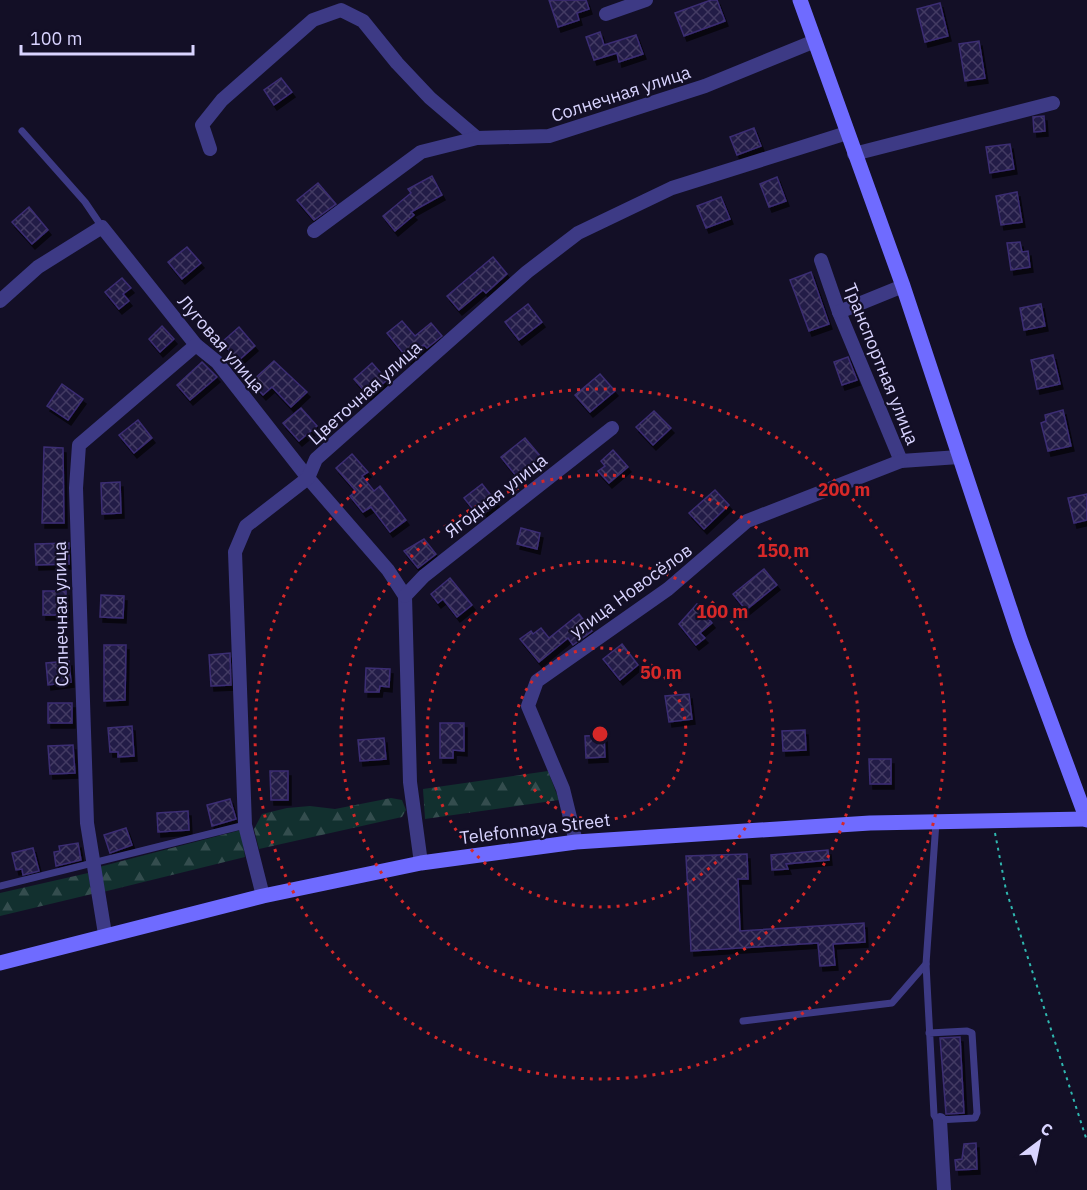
<svg xmlns="http://www.w3.org/2000/svg" width="1087" height="1190" viewBox="0 0 1087 1190" font-family="'IBM Plex Sans',sans-serif">
<defs>
<pattern id="forest-firs" width="22" height="20" patternUnits="userSpaceOnUse" patternTransform="scale(1.5)"><rect width="22" height="20" fill="#12302f"/><path d="M5 1l3.5 6h-7zM16 11l3.5 6h-7z" fill="#344d4e"/></pattern>
<pattern id="building-cross-hatch" width="8" height="8" patternUnits="userSpaceOnUse" patternTransform="scale(1.5)"><rect width="8" height="8" fill="#241b47"/><path d="M0 0l8 8M0 8l8-8" fill="none" stroke="#433b63"/></pattern>
<filter id="shadow"><feDropShadow dx="3" dy="5" stdDeviation="0" flood-color="#0009"/></filter>
</defs>
<rect width="100%" height="100%" fill="#130f26"/>
<g fill="url(#forest-firs)">
<polygon points="548,771 559,800 425,819 423,789"/>
<polygon points="391,798 402,800 406,810 402,817 259,849 254,829 262,814 287,808 310,806 335,809"/>
<polygon points="241,830 245,857 103,892 99,867"/>
<polygon points="88,873 92,894 0,916 0,893"/>
</g>
<g fill="url(#building-cross-hatch)" stroke="#3b2d73" stroke-width="1.5" filter="url(#shadow)">
<polygon points="549,0 586,0 589,9 577,13 579,20 558,27"/>
<polygon points="711,0 717,0 725,21 684,36 675,13"/>
<polygon points="940,3 948,36 925,42 917,9"/>
<polygon points="600,32 604,45 636,35 643,54 619,62 617,53 594,60 586,37"/>
<polygon points="979,41 985,78 965,81 959,44"/>
<polygon points="281,78 292,92 274,105 264,90"/>
<polygon points="1044,116 1045,131 1034,132 1033,117"/>
<polygon points="754,128 761,146 737,155 730,137"/>
<polygon points="1010,144 1014,169 990,173 986,147"/>
<polygon points="432,176 442,195 411,212 414,215 395,231 383,216 411,193 408,189"/>
<polygon points="777,177 786,201 769,207 760,184"/>
<polygon points="318,183 336,204 314,220 297,200"/>
<polygon points="1017,192 1022,222 1001,225 996,196"/>
<polygon points="721,197 730,219 706,228 697,206"/>
<polygon points="29,207 48,230 32,244 12,222"/>
<polygon points="1020,242 1022,252 1028,251 1030,267 1011,270 1007,243"/>
<polygon points="187,247 201,263 182,279 168,262"/>
<polygon points="493,257 507,274 486,293 483,290 459,310 447,296"/>
<polygon points="811,272 829,324 809,331 790,280"/>
<polygon points="122,278 131,288 123,294 129,301 119,309 105,292"/>
<polygon points="528,304 542,322 519,340 505,322"/>
<polygon points="1041,304 1045,326 1024,330 1020,308"/>
<polygon points="402,321 415,336 431,323 442,336 427,348 424,345 408,359 387,333"/>
<polygon points="162,326 174,339 160,352 149,339"/>
<polygon points="239,327 255,346 238,361 222,342"/>
<polygon points="1053,355 1060,384 1037,389 1031,360"/>
<polygon points="848,357 857,380 842,385 834,362"/>
<polygon points="274,361 307,392 291,407 272,387 263,395 251,382"/>
<polygon points="202,362 217,377 190,400 177,385"/>
<polygon points="372,363 387,380 369,396 354,379"/>
<polygon points="600,374 615,391 590,412 575,395"/>
<polygon points="62,384 83,399 68,420 47,406"/>
<polygon points="301,408 317,426 299,441 283,423"/>
<polygon points="1063,410 1071,446 1048,451 1041,423 1046,421 1045,415"/>
<polygon points="654,411 671,428 653,445 636,427"/>
<polygon points="138,420 152,438 134,453 119,435"/>
<polygon points="525,438 541,457 517,477 501,457"/>
<polygon points="44,447 63,448 64,523 42,523"/>
<polygon points="613,450 628,467 609,483 598,471 605,466 601,461"/>
<polygon points="352,454 368,472 362,476 374,491 380,486 406,520 390,532 371,507 363,512 350,496 356,491 336,468"/>
<polygon points="120,482 121,513 102,514 101,483"/>
<polygon points="482,484 497,503 485,513 481,508 476,513 464,498"/>
<polygon points="715,490 729,505 704,529 689,513"/>
<polygon points="1087,494 1087,520 1074,523 1068,498"/>
<polygon points="521,528 540,533 537,549 517,544"/>
<polygon points="424,539 436,554 418,568 404,551"/>
<polygon points="69,543 69,564 36,565 35,544"/>
<polygon points="764,569 777,585 746,610 733,594"/>
<polygon points="450,578 472,605 457,617 443,599 438,603 431,594"/>
<rect x="43" y="591" width="23" height="24"/>
<polygon points="101,595 124,596 123,618 100,617"/>
<polygon points="697,604 712,623 700,633 705,638 696,645 679,624"/>
<polygon points="579,614 592,631 573,645 568,638 539,662 520,639 531,631 533,634 541,628 549,638"/>
<polygon points="622,644 638,665 620,680 603,659"/>
<polygon points="104,645 126,645 125,700 104,701"/>
<polygon points="230,653 231,685 211,686 209,655"/>
<polygon points="69,661 71,682 48,685 46,663"/>
<polygon points="366,668 390,669 389,687 380,686 379,692 365,692"/>
<polygon points="689,694 692,719 669,722 665,696"/>
<rect x="48" y="703" width="24" height="20"/>
<polygon points="440,723 464,723 464,751 453,750 453,758 440,758"/>
<polygon points="132,726 134,756 118,757 118,752 110,752 108,728"/>
<polygon points="805,730 806,750 783,751 782,731"/>
<polygon points="604,735 605,757 586,758 585,736"/>
<polygon points="384,738 386,759 360,761 358,740"/>
<polygon points="73,745 75,773 50,774 48,746"/>
<polygon points="869,759 891,759 891,784 870,784"/>
<polygon points="270,771 288,771 288,800 271,800"/>
<polygon points="230,799 236,819 212,826 207,805"/>
<polygon points="188,811 189,830 158,832 157,813"/>
<polygon points="126,828 132,845 110,853 104,835"/>
<polygon points="78,843 81,860 56,866 54,852 60,851 59,846"/>
<polygon points="33,848 39,871 23,875 22,869 16,870 12,853"/>
<polygon points="828,850 829,860 786,864 788,869 772,870 771,855"/>
<polygon points="747,854 748,879 738,879 740,931 864,923 865,942 833,944 835,965 820,966 818,943 691,951 686,856"/>
<polygon points="960,1037 964,1113 946,1114 940,1038"/>
<polygon points="976,1143 977,1169 956,1170 955,1160 962,1159 964,1144"/>
</g>
<g fill="none" stroke-linecap="round" stroke-linejoin="round">
<polyline stroke="#2fb8b0" stroke-width="2" stroke-dasharray="3 4.5" stroke-linecap="butt" points="995,833 1006,890 1087,1141"/>
<g stroke="#3d3a85" stroke-width="7">
<polyline points="22,131 85,202 102,227"/>
<polyline points="0,886 245,825"/>
<polyline points="743,1021 892,1003 926,964"/>
<polyline points="929,1033 967,1031 972,1033 977,1113 975,1118 937,1120 934,1115 926,964 936,822"/>
</g>
<g stroke="#3d3a85" stroke-width="14">
<polyline points="606,14 646,0"/>
<polyline points="210,149 202,125 222,100 313,20 341,10 363,21 397,63 430,98 477,138"/>
<polyline points="854,154 1053,103"/>
<polyline points="314,231 421,152 477,138 549,136 705,86 815,41"/>
<polyline points="821,260 839,312 901,461 959,457"/>
<polyline points="0,301 38,267 102,227 196,345 217,362 308,478 388,570 405,596"/>
<polyline points="839,312 903,286"/>
<polyline points="405,596 410,782 421,863"/>
<polyline points="405,596 424,576 612,428"/>
<polyline points="576,842 563,789 528,706 537,681 668,589 747,521 901,461"/>
<polyline points="263,896 245,825 235,552 246,526 308,478 316,459 527,272 578,233 672,188 847,133"/>
<polyline points="105,934 87,823 76,488 79,445 196,345"/>
<polyline points="940,1120 944,1190"/>
</g>
<g stroke="#6f6bff" stroke-width="15">
<polyline points="800,0 903,286 1020,639 1087,820"/>
<polyline points="0,963 263,896 421,863 576,842 870,823 1087,819"/>
</g>
</g>
<g fill="none" stroke="#d62828" stroke-width="3" stroke-dasharray="3 6">
<circle cx="600" cy="734" r="86"/>
<circle cx="600" cy="734" r="173"/>
<circle cx="600" cy="734" r="259"/>
<circle cx="600" cy="734" r="345"/>
</g>
<g text-anchor="middle" stroke-width="4.5" stroke-linejoin="round" paint-order="stroke">
<g font-size="18" fill="#d9d4ff" stroke="#130f26">
<text transform="translate(621 94) rotate(-18)" y="6">Солнечная улица</text>
<text transform="translate(221 344) rotate(49)" y="6">Луговая улица</text>
<text transform="translate(881 364) rotate(68)" y="6">Транспортная улица</text>
<text transform="translate(365 393) rotate(-42)" y="6">Цветочная улица</text>
<text transform="translate(496 496) rotate(-38)" y="6">Ягодная улица</text>
<text transform="translate(631 591) rotate(-36)" y="6">улица Новосёлов</text>
<text transform="translate(61 614) rotate(-91)" y="6">Солнечная улица</text>
<text transform="translate(535 829) rotate(-7)" y="6">Telefonnaya Street</text>
</g>
</g>
<circle cx="600" cy="734" r="9" fill="#d62828" stroke="#130f26" stroke-width="3"/>
<g font-size="18" text-anchor="middle" font-weight="bold" fill="#d62828" stroke="#130f26" stroke-width="4.5" stroke-linejoin="round" paint-order="stroke">
<text x="844" y="496">200 m</text>
<text x="783" y="557">150 m</text>
<text x="722" y="618">100 m</text>
<text x="661" y="679">50 m</text>
</g>
<g transform="translate(1039 1142) rotate(32)" stroke="#130f26" stroke-width="4.5" paint-order="stroke">
<path d="M0-4.5L10 22L0 15L-10 22Z" fill="#d9d4ff"/>
<text y="-9" font-size="16" font-weight="bold" text-anchor="middle" fill="#d9d4ff">С</text>
</g>
<path d="M21 45v9h172v-9" fill="none" stroke="#d9d4ff" stroke-width="3"/>
<text x="30" y="45" font-size="18" fill="#d9d4ff" stroke="#130f26" stroke-width="4.5" paint-order="stroke">100 m</text>
</svg>
